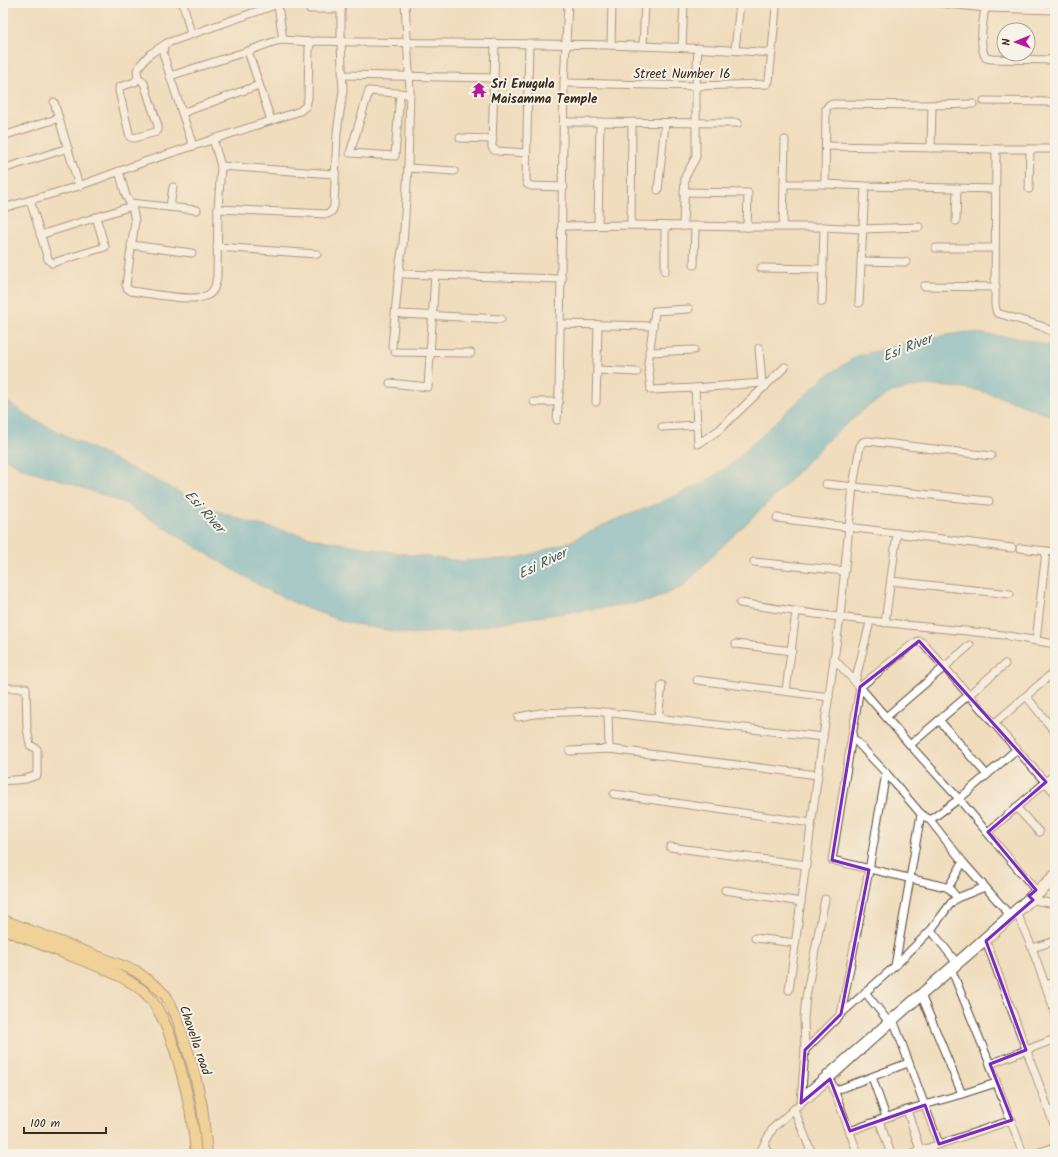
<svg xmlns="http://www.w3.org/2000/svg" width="1058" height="1157" viewBox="0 0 1058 1157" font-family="Kalam,sans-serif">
<rect width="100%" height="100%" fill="#f7f3e8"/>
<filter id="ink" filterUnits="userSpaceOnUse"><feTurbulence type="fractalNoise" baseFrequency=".025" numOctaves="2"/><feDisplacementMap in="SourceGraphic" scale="8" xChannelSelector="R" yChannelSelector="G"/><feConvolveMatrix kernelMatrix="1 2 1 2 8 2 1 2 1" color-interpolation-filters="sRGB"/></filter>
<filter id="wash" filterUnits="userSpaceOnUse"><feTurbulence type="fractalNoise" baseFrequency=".012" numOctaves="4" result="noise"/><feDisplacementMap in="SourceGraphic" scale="16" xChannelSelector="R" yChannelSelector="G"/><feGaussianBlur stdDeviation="0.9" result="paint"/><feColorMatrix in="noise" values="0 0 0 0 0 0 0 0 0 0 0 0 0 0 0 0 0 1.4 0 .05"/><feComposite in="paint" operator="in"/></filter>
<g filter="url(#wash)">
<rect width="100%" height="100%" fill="#f0ddbd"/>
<polygon fill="#51b1cf" stroke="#466e76" points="966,332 1019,338 1055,347 1055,420 1048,415 1003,398 973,389 925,385 892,392 867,407 828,440 775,496 710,558 684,586 650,601 515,620 458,631 410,634 348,623 303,607 265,589 124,503 55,478 23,469 3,457 3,399 33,419 217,511 251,523 327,541 411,555 462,561 515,558 529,555 569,542 612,521 657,504 704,483 734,462 783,415 825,377 857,356 916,340"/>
</g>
<g filter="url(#ink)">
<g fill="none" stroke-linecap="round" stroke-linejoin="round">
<defs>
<g id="minor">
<polyline points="183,3 191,34"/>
<polyline points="304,3 310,9 341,9"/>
<path d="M940 3 985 8C983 21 978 46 986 58L992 59 1055 60"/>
<polyline points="985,3 985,8 1055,10"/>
<polyline points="278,5 283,40"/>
<polyline points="495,43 492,147 494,150 498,151 526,153"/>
<polyline points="529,43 526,180 527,184 531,186 564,187"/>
<polyline points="611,45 612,3"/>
<polyline points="164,46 163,53 170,76 193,146"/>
<polyline points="643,46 645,3"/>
<polyline points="682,47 684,3"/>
<polyline points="735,50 740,3"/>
<polyline points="248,51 271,120"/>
<polyline points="343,75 494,78"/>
<path d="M170 76 248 51 276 41 283 40 311 42 317 41C468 45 620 41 772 53"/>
<polyline points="138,77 144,83 158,126 158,130 156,132 134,138 130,137 119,91 119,87 135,82 138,77 137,71 141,64 150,54 167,43 281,3"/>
<polyline points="564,83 696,86 767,84 769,81 776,8"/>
<polyline points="400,93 395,156 350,153 369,91 410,94"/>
<polyline points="984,101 1055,102"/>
<polyline points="54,102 79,186"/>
<polyline points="182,113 259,85"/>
<polyline points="564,122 738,123"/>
<polyline points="3,136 59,118"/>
<polyline points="460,138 493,139"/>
<polyline points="826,146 996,149 1055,149"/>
<polyline points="931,148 932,105"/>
<polyline points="996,149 995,305 997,313 1041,326 1055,333"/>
<polyline points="221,166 334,174"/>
<polyline points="408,168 454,171"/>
<polyline points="3,169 68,148"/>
<path d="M119 171 126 196 132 206 135 221 126 285 127 288 131 291C148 293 195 303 208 295 215 291 216 283 217 276L218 209 221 166 213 139"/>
<polyline points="784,184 825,184 865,186 995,189"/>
<polyline points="825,184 826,109 829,105 834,104 932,105 973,104"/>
<polyline points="1029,189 1030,149"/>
<polyline points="658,190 665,123"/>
<polyline points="684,192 748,193 747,227"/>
<polyline points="30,200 48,259 52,263 105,247 96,217"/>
<polyline points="130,203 197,210"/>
<polyline points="170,207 173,187"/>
<polyline points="3,208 79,186 144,162 300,111 306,106 308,98 309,48 311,42"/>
<polyline points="218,209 328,214 332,211 334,206 337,132 343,91 341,41 341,3"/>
<polyline points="956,221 957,188"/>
<polyline points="598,225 600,122"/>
<polyline points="631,225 632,122"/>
<polyline points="563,226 631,225 747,227 824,227 863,229 919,227"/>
<polyline points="683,226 685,177 696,157 696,86 698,48"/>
<polyline points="783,226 785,140"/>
<polyline points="40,235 132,206"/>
<polyline points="131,245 192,253"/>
<polyline points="217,247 317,254"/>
<polyline points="936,248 995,248"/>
<polyline points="861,261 906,262"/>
<polyline points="694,265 695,226"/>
<polyline points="761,268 823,269"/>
<polyline points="665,271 665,226"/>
<polyline points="405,274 435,275"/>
<polyline points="924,286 996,287"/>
<polyline points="822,302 824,227"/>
<polyline points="859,303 865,186"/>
<polyline points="401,314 501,319"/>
<polyline points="561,324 653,326 648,363 651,390 695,388 762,383"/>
<polyline points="653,326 655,311 689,309"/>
<polyline points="392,346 400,262 403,245 408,168 410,90 405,3"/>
<polyline points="759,348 762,383 765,387"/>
<polyline points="395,352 471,353"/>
<polyline points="649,352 694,350"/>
<polyline points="598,370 637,372"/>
<polyline points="390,383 428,387 435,275 562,279"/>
<polyline points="695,388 698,444 719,430 785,367"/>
<polyline points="534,402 559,402"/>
<polyline points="596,402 598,325"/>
<polyline points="557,420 559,393 564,83 568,3"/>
<polyline points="662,427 697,425"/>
<polyline points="826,484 989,501"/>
<polyline points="777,518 1012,548"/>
<polyline points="1020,548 1055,552"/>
<polyline points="754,562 845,571"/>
<polyline points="891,581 1010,594"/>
<path d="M740 603C827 617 915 626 1003 635"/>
<polyline points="885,623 897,533"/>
<polyline points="1009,636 1055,644"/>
<polyline points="1036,641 1046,551"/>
<polyline points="736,644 792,651"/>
<polyline points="834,659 860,687 910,745 959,799 1039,894"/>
<polyline points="697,680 829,697"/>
<polyline points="855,682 869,626"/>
<polyline points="3,688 26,688 27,728 30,745 37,749 37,775 26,779 3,781"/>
<polyline points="786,691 796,612"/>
<polyline points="1026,696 1055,671"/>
<polyline points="608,712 609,749"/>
<polyline points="518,717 541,713 594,711 823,737"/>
<polyline points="886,717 970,645"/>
<polyline points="658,718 662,685"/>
<polyline points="939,720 987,775"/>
<polyline points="994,724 1026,696 1055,732"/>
<polyline points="852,737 886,773 921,814 930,820 959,799 1017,749"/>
<polyline points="910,745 1005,664"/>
<polyline points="570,751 609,749 818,775"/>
<polyline points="614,794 811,823"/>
<polyline points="1016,807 1039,832"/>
<polyline points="930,820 963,862 1009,914"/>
<polyline points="988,832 1055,774"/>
<polyline points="670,847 806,865"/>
<polyline points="1055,873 967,952 807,1092 806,1098 810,1097 904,1012 1055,881"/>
<polyline points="948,888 963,862"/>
<polyline points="725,890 801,902"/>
<polyline points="1031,897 1033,900 1055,904"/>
<polyline points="957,898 950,889 946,887 832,860 860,687 914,643 919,641 923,643 1055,793"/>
<polyline points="1017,913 1032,948 1055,1012"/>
<polyline points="931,930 956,962"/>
<polyline points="755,938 796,943"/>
<polyline points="986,941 1055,1127"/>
<polyline points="1032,948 1055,941"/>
<polyline points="895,966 921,814"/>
<polyline points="952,971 990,1064"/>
<polyline points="1045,985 1055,982"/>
<polyline points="789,990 823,737 840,617 853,486 860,446 863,442 868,441 991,456"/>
<polyline points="865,992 888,1021"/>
<polyline points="922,997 962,1094 996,1083"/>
<polyline points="841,1014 869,870 886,773"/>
<polyline points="894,1022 939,1144"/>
<polyline points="805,1050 841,1014 895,966 931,930 951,903 957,898 985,887"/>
<polyline points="872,1077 886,1117"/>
<polyline points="830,1079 858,1154"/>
<polyline points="834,1091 908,1063"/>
<polyline points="801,1103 805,1050 804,1018 806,997 825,899"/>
<polyline points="794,1109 812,1154"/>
<polyline points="907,1110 920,1150"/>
<polyline points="879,1120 891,1154"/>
<polyline points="850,1131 907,1110 962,1094"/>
<polyline points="764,1144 768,1154"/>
<polyline points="759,1154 773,1128 804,1100"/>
<polyline points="910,1154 1012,1120"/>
<path d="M1023 1154C1013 1124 1000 1095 990 1064L1055 1039"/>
<polyline points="1034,1154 1055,1147"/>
</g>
<g id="highway">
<polyline points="3,920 136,971 157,987 166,996 176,1015 193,1067 202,1106 207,1154"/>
<path d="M3 929C27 939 50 948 74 957 97 966 121 974 142 990 174 1016 193 1113 196 1154"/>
</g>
</defs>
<use href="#minor" stroke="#564536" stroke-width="9"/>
<use href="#highway" stroke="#564536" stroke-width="12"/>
<use href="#minor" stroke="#fff" stroke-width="7"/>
<use href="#highway" stroke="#efc469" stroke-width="10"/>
</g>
</g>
<path d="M0 0H1058V1157H0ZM919 641 1046 782 988 832 1036 890 1029 896 1033 900 986 941 1026 1050 990 1064 1012 1120 939 1144 925 1105 850 1131 830 1079 801 1103 805 1050 841 1014 869 870 832 860 860 687Z" fill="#f0ddbd" fill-opacity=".55" fill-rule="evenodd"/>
<path fill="none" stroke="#7b2cbf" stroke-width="3" stroke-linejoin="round" d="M919 641 1046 782 988 832 1036 890 1029 896 1033 900 986 941 1026 1050 990 1064 1012 1120 939 1144 925 1105 850 1131 830 1079 801 1103 805 1050 841 1014 869 870 832 860 860 687Z"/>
<defs>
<symbol id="temple-bare" viewBox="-9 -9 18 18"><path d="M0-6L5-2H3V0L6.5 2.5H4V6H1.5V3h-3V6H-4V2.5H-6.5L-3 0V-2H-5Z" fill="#b5179e" stroke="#f7f3e8" stroke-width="2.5" paint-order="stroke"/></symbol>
</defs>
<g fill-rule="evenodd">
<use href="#temple-bare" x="468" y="79" width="22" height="22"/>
</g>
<g text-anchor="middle" stroke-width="4" stroke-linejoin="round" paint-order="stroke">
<g font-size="13" fill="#3b2a1e" stroke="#f7f3e8">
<text x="682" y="78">Street Number 16</text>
<text transform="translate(196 1040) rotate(71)" y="5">Chavella road</text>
</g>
<g font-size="13" font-weight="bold" fill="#3b2a1e" stroke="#f7f3e8" text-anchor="start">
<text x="491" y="88">Sri Enugula<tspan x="491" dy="15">Maisamma Temple</tspan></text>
</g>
<g font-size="14" font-style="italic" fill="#43595c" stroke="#f7f3e8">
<text transform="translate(907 347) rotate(-22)" y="5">Esi River</text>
<text transform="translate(205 511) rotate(48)" y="5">Esi River</text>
<text transform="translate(542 563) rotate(-26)" y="5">Esi River</text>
</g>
</g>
<rect width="1058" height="1157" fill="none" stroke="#f7f3e8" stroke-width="16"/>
<g transform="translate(1016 42) rotate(269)"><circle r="19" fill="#f7f3e8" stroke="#aca397"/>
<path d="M0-3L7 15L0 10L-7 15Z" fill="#b5179e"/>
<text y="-6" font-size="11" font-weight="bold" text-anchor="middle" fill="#3b2a1e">N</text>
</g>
<path d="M24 1127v6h82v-6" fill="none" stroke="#3b2a1e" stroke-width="2"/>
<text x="30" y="1127" font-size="12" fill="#3b2a1e" stroke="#f7f3e8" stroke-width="3" paint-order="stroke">100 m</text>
</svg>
